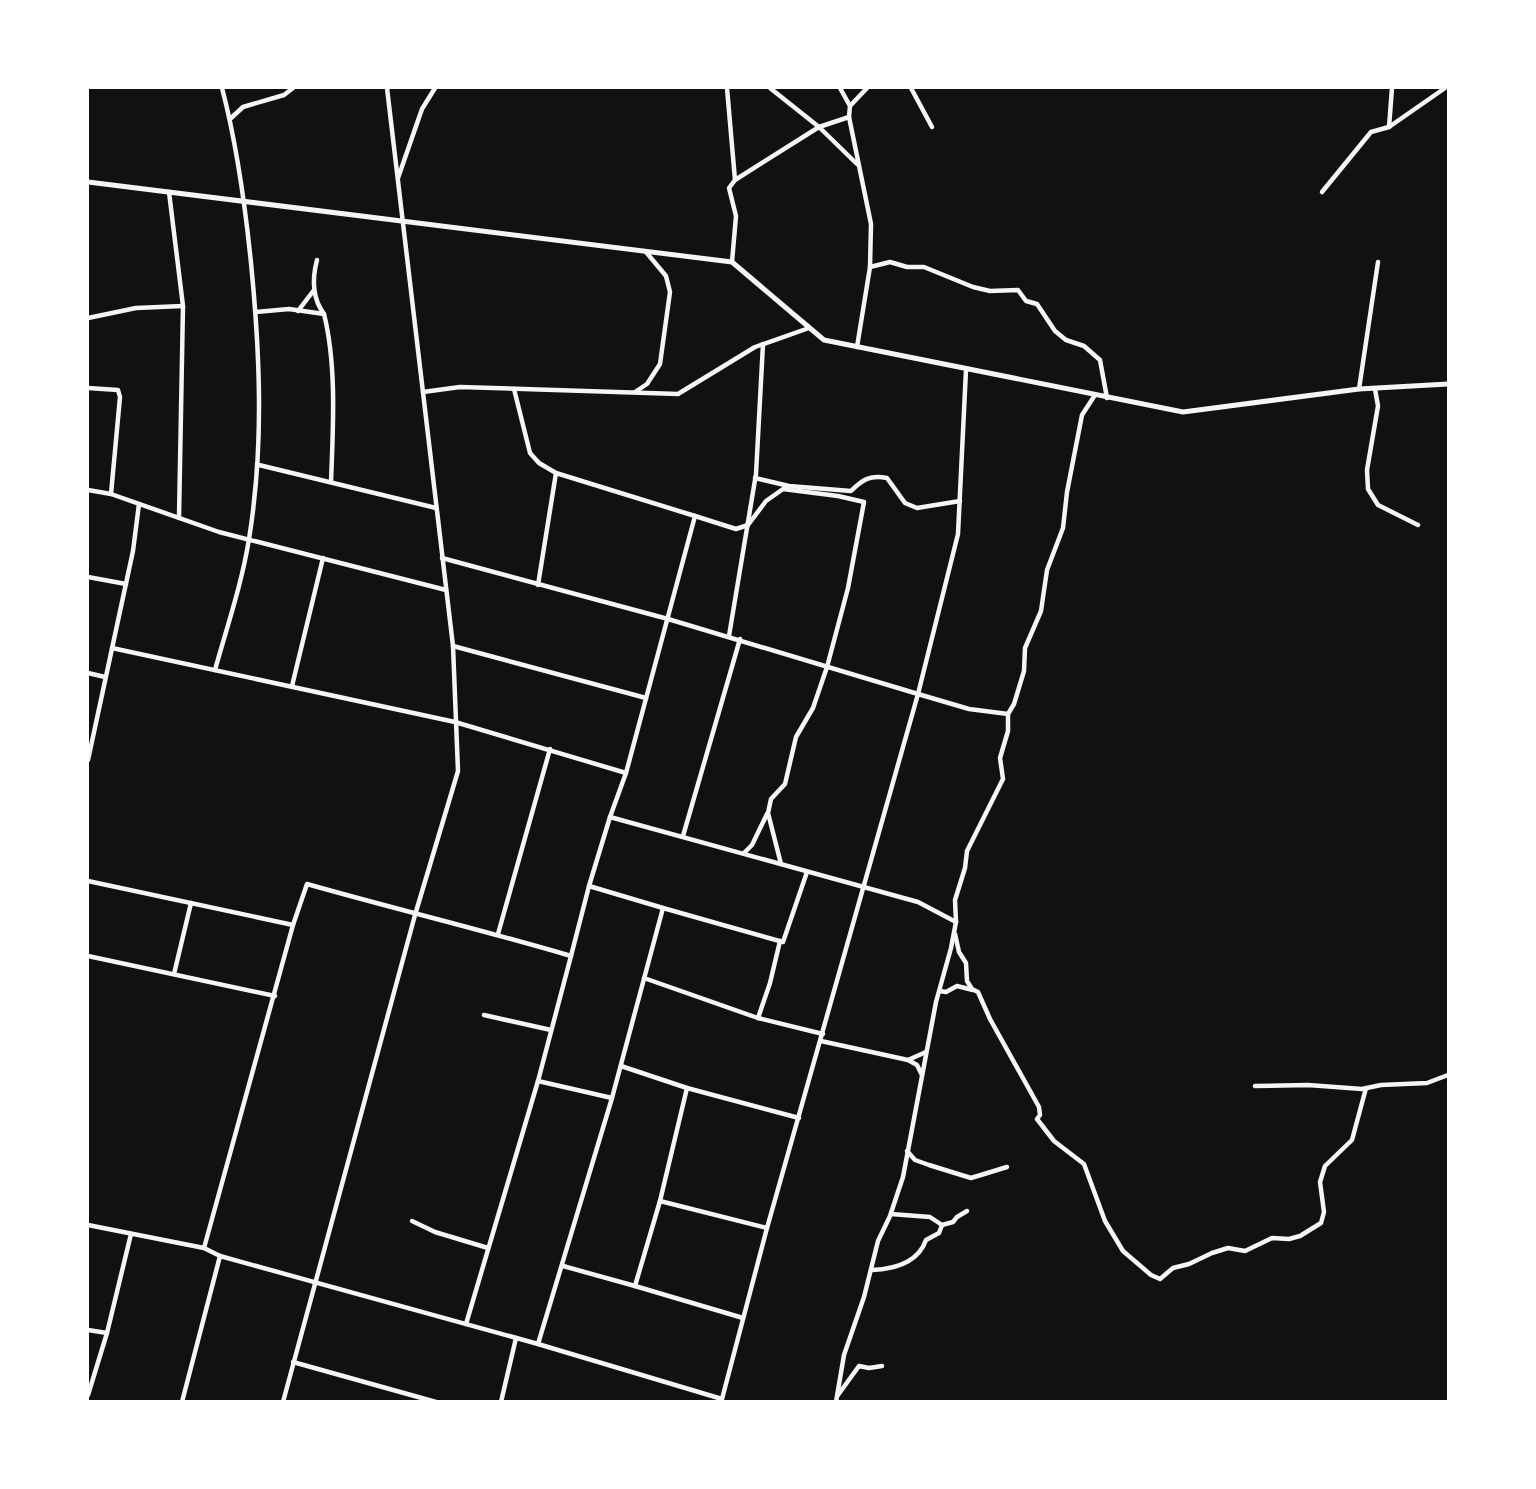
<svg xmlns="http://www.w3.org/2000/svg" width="1536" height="1489" viewBox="0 0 1536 1489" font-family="'Sofia Sans Condensed',sans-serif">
<rect width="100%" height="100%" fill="#111"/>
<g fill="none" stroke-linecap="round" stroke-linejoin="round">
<g stroke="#f5f5f5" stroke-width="4.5">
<polyline points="727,88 735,180"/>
<polyline points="770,88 819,127 857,164"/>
<polyline points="840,88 850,106"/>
<polyline points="911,88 932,127"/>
<polyline points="230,119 243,107 284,95 293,88"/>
<polyline points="1389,127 1392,88"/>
<polyline points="398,178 422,109 435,88"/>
<polyline points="169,192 183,306 179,518"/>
<polyline points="1322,192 1371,132 1389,127 1445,88"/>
<path d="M317 260C312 279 312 298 324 314"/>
<polyline points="732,262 736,216 729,188 735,180 819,127 849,117"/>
<polyline points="870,267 890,262 907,267 924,267 973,287 990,291 1018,290 1026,301 1037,304 1055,331 1066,340 1084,346 1100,360 1107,398"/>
<polyline points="298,311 314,290"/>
<path d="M256 312 289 309 324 314C337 366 333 429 331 482"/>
<polyline points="88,318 136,308 183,306"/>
<polyline points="857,347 870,267 871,224 849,117 850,106 867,88"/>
<polyline points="966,370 958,534 918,694 969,709 1008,714"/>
<polyline points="88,388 118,390 120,397 111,494"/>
<polyline points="514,389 530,453 539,463 556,473 695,516 626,773 610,817 918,902 956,922"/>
<polyline points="1359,389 1378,262"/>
<polyline points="1375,389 1378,406 1367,470 1368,489 1378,505 1418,525"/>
<polyline points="423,392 460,387 678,394 755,347 809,328"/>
<polyline points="635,392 647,384 660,364 670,292 666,276 646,252"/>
<polyline points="259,465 436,508"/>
<path d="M755 478 789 486 851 491C863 479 870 475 887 478L905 503 917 508 960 501"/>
<polyline points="88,490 111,494 219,532 446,590"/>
<polyline points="695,516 736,529 748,525 766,501 783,489 838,496 864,502 848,588 827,667 813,708 796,737 785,784 771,799 768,813 781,864"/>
<polyline points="88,577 126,584"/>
<polyline points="538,585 556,473"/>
<polyline points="729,636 756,474 763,344"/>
<polyline points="453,646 646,698"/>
<polyline points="112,648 455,722 626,773"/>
<path d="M215 670C227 627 242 583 249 539 264 447 260 354 251 263 245 204 237 145 222 88"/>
<polyline points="88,673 105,677"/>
<polyline points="292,686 323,558"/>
<polyline points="88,760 133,551 139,504"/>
<polyline points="610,817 589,886 663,908 612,1098"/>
<polyline points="683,836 740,639"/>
<polyline points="744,853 752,845 767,814"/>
<polyline points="88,881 293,925"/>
<polyline points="663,908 783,942 807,872"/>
<polyline points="498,934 550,749"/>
<polyline points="955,934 959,952 966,963 967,981 972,989 978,992 990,1019 1039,1107 1040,1115 1037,1119 1054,1141 1084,1164 1105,1221 1123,1251 1151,1275 1160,1279 1173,1268 1189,1264 1212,1253 1228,1248 1245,1251 1272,1238 1289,1239 1300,1236 1321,1223 1324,1212 1320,1182 1325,1166 1352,1140 1366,1088"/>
<polyline points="88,956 275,996"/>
<polyline points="571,956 589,886"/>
<polyline points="174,974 191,903"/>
<polyline points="644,978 758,1018 823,1034"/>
<polyline points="940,991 946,992 957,986 973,990"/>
<polyline points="484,1015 551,1030"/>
<polyline points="758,1018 770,983 780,941"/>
<polyline points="821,1041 908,1060 917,1065 922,1075"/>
<polyline points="908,1060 926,1052"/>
<polyline points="621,1066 687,1088 799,1118"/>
<polyline points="538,1081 612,1098 538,1344"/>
<polyline points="1255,1086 1308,1085 1362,1089 1381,1085 1427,1083 1448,1075"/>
<polyline points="687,1088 660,1201 635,1286 743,1318"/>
<polyline points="907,1151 915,1160 929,1165 971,1178 1007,1167"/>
<polyline points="660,1201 767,1228"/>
<polyline points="891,1214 930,1217 942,1225 953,1222 957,1217 967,1211"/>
<polyline points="412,1221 435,1232 488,1248"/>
<polyline points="88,1225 204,1248 220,1256 538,1344 722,1399 767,1228 918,694 668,619 442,558"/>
<path d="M204 1248 293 925 307 884C395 909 483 930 571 956L538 1081 466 1324"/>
<polyline points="563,1266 635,1286"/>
<path d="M872 1270C895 1269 918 1263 926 1240L939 1233 942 1225"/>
<polyline points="88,1330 107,1333"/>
<polyline points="293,1362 436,1402"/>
<polyline points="88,1395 107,1333 131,1234"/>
<polyline points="838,1395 859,1366 869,1368 882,1366"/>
<polyline points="182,1402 220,1256"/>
<polyline points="283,1402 415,915 458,771 453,646 387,88"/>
<polyline points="501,1402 516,1338"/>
<polyline points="836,1402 844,1355 864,1297 878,1241 890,1216 903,1177 936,1002 951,948 956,922 955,900 965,868 967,851 1003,779 1000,758 1008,731 1008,714 1014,704 1024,671 1025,648 1041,611 1047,570 1063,528 1067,492 1082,415 1095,395"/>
</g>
<polyline stroke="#f5f5f5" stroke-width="5" points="88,182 732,262 824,340 1183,412 1359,389 1448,384"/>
</g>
<rect width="1536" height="1489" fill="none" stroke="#ffffff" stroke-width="178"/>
</svg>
